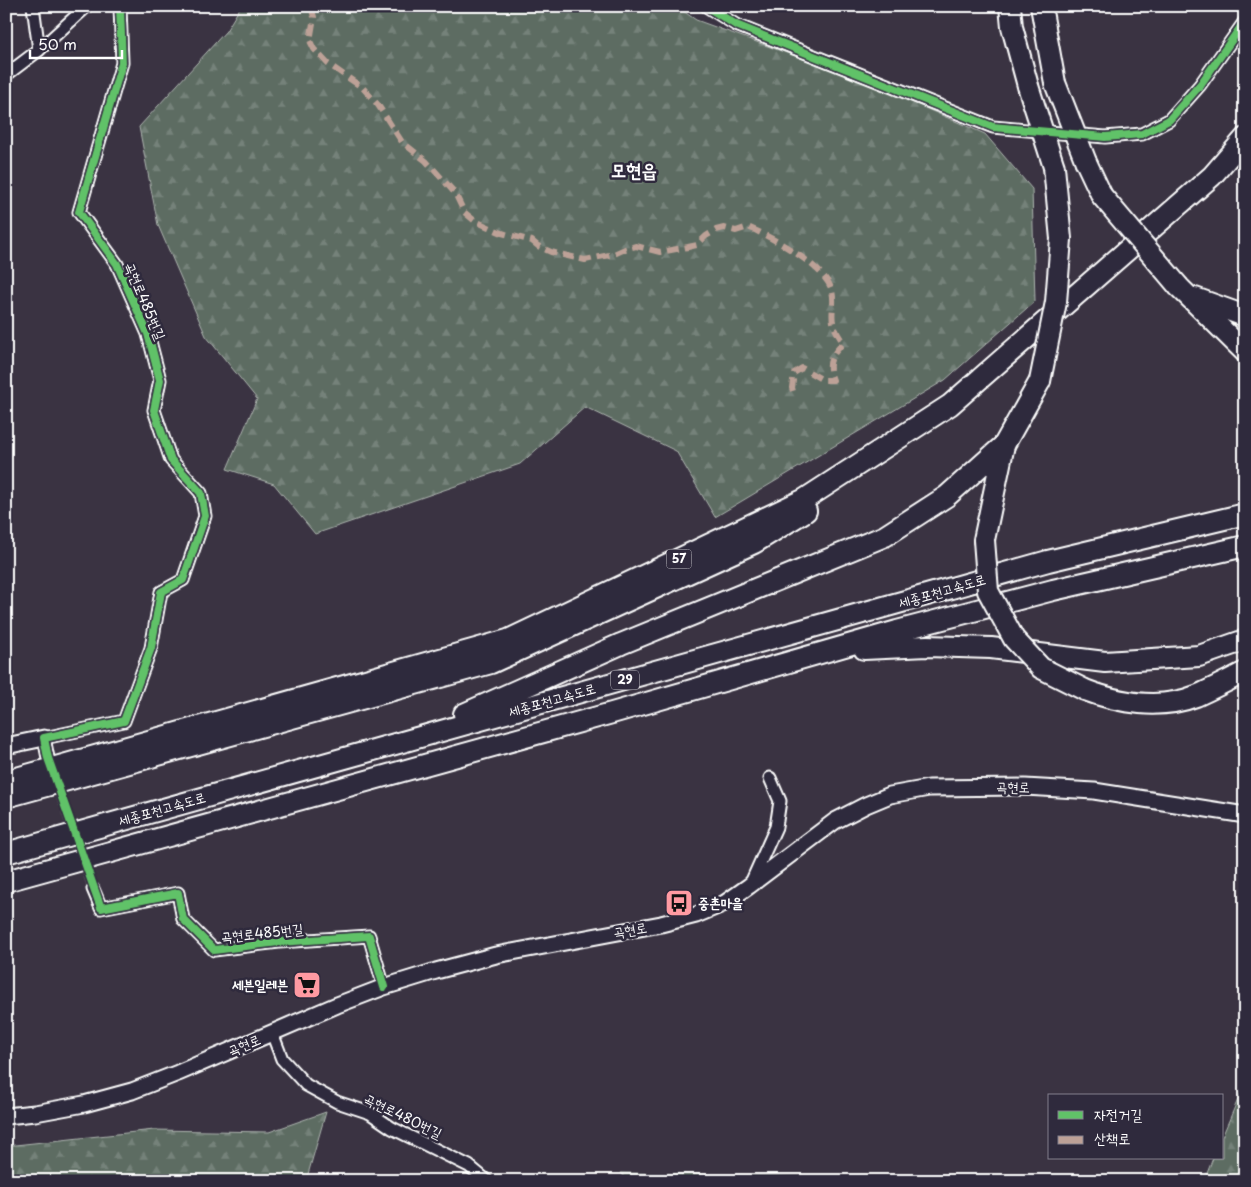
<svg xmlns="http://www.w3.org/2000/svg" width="1251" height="1187" viewBox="0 0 1251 1187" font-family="'Playpen Sans','Poor Story',sans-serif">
<defs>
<pattern id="forest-firs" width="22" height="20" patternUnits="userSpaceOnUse" patternTransform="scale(1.25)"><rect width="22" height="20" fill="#5d6c62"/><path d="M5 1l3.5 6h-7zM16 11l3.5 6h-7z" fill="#75827a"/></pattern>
</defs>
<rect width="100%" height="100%" fill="#3a3342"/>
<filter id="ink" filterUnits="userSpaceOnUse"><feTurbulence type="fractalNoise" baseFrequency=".02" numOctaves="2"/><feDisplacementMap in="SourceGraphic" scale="10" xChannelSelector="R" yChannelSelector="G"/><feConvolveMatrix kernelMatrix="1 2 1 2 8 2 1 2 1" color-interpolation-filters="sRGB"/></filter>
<g filter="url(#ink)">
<g fill="url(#forest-firs)" stroke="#aeb6b0">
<polygon points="241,6 676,6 696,20 858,79 985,134 1032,189 1035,301 945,380 715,517 676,451 585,407 520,464 315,534 274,484 227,469 257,399 206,336 158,225 139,127 226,31"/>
<polygon points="1245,1083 1245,1181 1204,1181 1213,1158 1222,1158 1222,1137"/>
<polygon points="326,1112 306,1181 6,1181 6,1146 154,1130 269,1132"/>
<polygon points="621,1173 902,1178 904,1181 628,1181"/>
</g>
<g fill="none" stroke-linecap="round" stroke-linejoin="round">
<polyline stroke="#4e4755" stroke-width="11" stroke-dasharray="11 5.5" stroke-linecap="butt" points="55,779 93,889"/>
<defs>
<g id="street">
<polyline points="33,6 39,50"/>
<polyline points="706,6 736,25 993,127 1105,137 1142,134 1169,120 1200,85 1245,21"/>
<polyline points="6,75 39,50 87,6"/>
<polyline points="48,758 44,738 124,721 151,648 161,592 183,580 205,516 201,493 171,460 154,410 160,380 148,334 117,264 79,212 122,63 120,6"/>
<polyline points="750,885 776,827 780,801 770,778"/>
<polyline points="93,889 101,908 178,893 183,919 214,950 279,942 369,936 384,987"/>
<polyline points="272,1033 282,1059 306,1085 337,1102 370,1113 392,1128 469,1166 487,1181"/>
</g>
<g id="secondary">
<polyline points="6,746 44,738"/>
<polyline points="6,1116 35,1113 84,1104 132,1091 178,1073 337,1005 384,987 436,971 496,955 661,924 696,915 725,903 749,886 835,821 866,805 890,795 929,788 1025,787 1094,791 1245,815"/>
</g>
<g id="highway">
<polyline points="1010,6 1012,27 1028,86"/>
<polyline points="1041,6 1055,83"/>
<polyline points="1086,162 1102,196"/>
<polyline points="1054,167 1061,239"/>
<polyline points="1179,287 1245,352"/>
<polyline points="1195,298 1245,316"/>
<polyline points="984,540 1004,445"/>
<polyline points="864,649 927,646 991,648 1105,662 1199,656 1245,640"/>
<path d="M1085 690C1119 703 1160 710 1196 696 1212 689 1229 680 1245 672"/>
<polyline points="464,714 621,644 885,536 947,496 1004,445 1040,381"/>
<polyline points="6,781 508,640 805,499 950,405 1212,176 1245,138"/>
<polyline points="6,797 491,663 754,543 806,511"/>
<polyline points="6,853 1048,561 1245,514"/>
<polyline points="6,881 612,713 897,631 1053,590 1245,546"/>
</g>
</defs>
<use href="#street" stroke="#fff" stroke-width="15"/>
<use href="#secondary" stroke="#fff" stroke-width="19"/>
<use href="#highway" stroke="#fff" stroke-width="24"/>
<use href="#street" stroke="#2f2a3d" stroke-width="11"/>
<use href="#secondary" stroke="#2f2a3d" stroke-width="15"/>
<use href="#highway" stroke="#2f2a3d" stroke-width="20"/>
<defs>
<g id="highway-bridge">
<polyline points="1055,83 1086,162"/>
<polyline points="1028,86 1054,167"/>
<polyline points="1102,196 1179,287"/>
<polyline points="1040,381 1056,302 1061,239"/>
<polyline points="984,540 988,591 1014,639 1041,668 1085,690"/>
</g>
</defs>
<use href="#highway-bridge" stroke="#fff" stroke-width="24" stroke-linecap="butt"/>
<use href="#highway-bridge" stroke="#2f2a3d" stroke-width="20"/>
<path stroke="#bda197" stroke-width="6" stroke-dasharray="12 6" stroke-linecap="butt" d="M311 6 314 17 310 41 314 49 328 64 363 88 378 105 402 142 426 161 455 193 464 212 475 221 502 233 532 241 538 246 551 252 585 260 614 254 625 249 636 246 660 252 688 247 697 245 706 236 716 230 724 228 736 231 748 227C771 237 826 266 832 291 835 302 831 312 833 322 834 329 840 337 843 343 831 357 826 362 833 380H823L802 368 794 373 792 388 794 394"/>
<defs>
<g id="cycleway">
<polyline points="120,6 122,63 79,212 117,264 148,334 160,380 154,410 171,460 201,493 205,516 183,580 161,592 151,648 124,721 44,738 48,758 101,908 178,893 183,919 214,950 279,942 369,936 384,987"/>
<polyline points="706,6 736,25 993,127 1105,137 1142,134 1169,120 1200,85 1245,21"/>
</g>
</defs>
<use href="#cycleway" stroke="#2f2a3d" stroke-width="11"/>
<use href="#cycleway" stroke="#61c268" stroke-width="8"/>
</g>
</g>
<defs>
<symbol id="bus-square" viewBox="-11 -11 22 22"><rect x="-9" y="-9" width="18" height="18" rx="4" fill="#ff9aa2" stroke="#2f2a3d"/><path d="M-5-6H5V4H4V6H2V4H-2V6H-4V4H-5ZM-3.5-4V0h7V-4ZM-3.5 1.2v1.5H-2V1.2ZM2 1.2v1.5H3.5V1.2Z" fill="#111"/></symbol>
<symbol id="supermarket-square" viewBox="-11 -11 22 22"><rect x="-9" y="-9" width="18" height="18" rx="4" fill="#ff9aa2" stroke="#2f2a3d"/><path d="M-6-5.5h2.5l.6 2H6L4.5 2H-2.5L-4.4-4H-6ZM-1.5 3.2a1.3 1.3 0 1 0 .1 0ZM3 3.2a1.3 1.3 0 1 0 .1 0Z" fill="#111"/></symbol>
</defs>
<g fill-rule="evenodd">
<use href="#bus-square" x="663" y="887" width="32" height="32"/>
<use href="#supermarket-square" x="291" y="969" width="32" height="32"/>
</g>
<g text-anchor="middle" stroke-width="5" stroke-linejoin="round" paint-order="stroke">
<g fill="#2f2a3d" stroke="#c1bfc5" stroke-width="1">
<rect x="666.5" y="549.5" width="25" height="19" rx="4"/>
<rect x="611" y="670.5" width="28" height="19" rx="4"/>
</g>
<g font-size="12" font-weight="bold" fill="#fff">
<text x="679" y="563">57</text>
<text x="625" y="684">29</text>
</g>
<g font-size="14" fill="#fff" stroke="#2f2a3d">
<text transform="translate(145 301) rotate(67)" y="5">곡현로485번길</text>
<text transform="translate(942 591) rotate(-16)" y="5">세종포천고속도로</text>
<text transform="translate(552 700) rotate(-16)" y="5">세종포천고속도로</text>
<text transform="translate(1013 787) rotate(1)" y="5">곡현로</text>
<text transform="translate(162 809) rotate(-16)" y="5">세종포천고속도로</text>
<text transform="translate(630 930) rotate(-10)" y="5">곡현로</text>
<text transform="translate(262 933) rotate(-6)" y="5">곡현로485번길</text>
<text transform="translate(244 1045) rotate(-23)" y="5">곡현로</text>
<text transform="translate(403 1116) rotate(26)" y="5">곡현로480번길</text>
</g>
<g font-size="14" font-weight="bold" fill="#fff" stroke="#2f2a3d" text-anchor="start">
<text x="698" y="908">중촌마을</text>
<text x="288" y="990" text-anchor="end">세븐일레븐</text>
</g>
<g font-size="19" font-weight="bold" fill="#fff" stroke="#2f2a3d">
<text x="634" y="177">모현읍</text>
</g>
</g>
<rect width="1251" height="1187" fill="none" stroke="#2f2a3d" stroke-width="25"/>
<rect x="12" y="12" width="1226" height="1162" fill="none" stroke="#fff" stroke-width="2" filter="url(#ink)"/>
<rect x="1048" y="1094" width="175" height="65" fill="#2f2a3d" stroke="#827f8b"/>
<rect x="1058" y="1111" width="25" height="8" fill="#61c268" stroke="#827f8b"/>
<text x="1094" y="1120" font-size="15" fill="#ffffff">자전거길</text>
<rect x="1058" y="1136" width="25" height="8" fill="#bda197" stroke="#827f8b"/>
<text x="1094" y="1144" font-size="15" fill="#ffffff">산책로</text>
<path d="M30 50v8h92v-8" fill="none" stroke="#ffffff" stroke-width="2.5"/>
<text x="38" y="50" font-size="15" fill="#ffffff" stroke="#2f2a3d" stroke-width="4" paint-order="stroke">50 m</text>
</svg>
